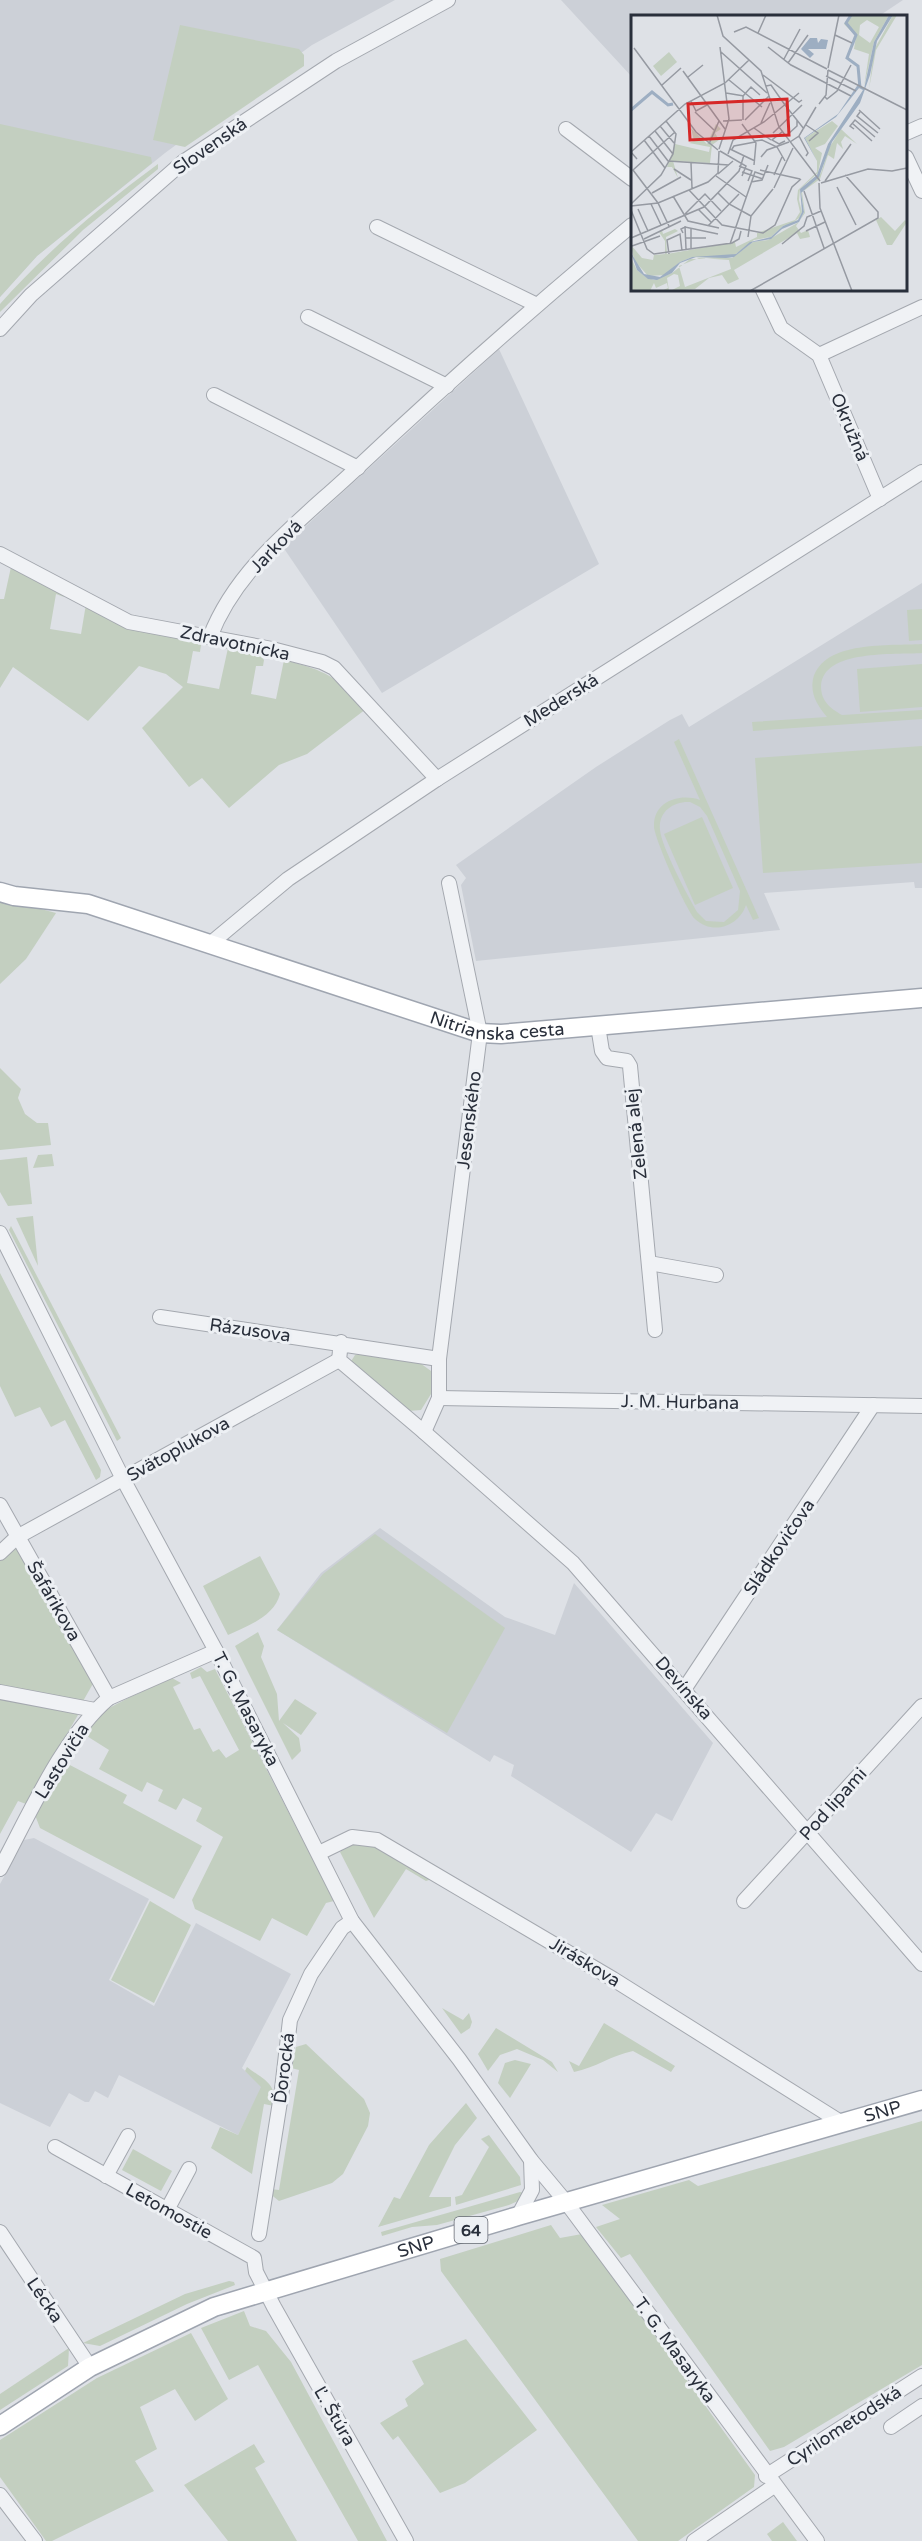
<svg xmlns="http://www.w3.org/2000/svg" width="922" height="2541" viewBox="0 0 922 2541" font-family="'Varela Round',sans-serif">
<rect width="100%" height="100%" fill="#dee1e6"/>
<g fill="#ccd0d7">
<polygon points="0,0 395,0 312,45 165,153 37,256 0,297"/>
<polygon points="561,0 903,0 879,16 632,16 632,77"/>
<polygon points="499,349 599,564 382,693 283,547"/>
<polygon points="922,583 922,888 915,888 914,882 764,893 780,930 476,961 461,885 466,878 456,865 596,767 670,720 682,714 689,727"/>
<polygon points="380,1528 505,1617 555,1635 574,1583 713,1743 672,1821 656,1813 631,1852 511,1776 514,1765 494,1755 490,1762 277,1630 321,1573"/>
<polygon points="34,1838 149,1899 109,1980 154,2006 196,1923 291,1974 242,2068 262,2087 238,2135 119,2075 108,2098 95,2091 89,2102 85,2102 69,2093 50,2127 0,2103 0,1884 24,1840"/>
</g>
<g fill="#c3cfc0" fill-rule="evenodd">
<polygon points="180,25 299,49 304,55 304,66 185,147 153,140"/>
<polygon points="0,124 151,157 152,163 37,256 0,297"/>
<path d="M158 164V169L83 230 0 312V304C47 251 102 205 158 164Z"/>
<path d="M11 567 61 591 64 597 56 594 50 629 81 634 86 604 196 640 201 645 200 652 193 651 187 683 219 689 228 648 260 655 264 660 263 666H256L251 694 276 699 284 660C327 671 336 676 366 709L307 754 279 765 229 808 202 778 189 787 142 728 183 687 166 674 139 666 88 721 13 667 0 688V599H4Z"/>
<polygon points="922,609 922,640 909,641 907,610"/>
<path d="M922 644V653C895 655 823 649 821 686 821 701 830 708 842 715L922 710V719L753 731 752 722 827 717C818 706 810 695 813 679 823 640 890 646 922 644Z"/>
<polygon points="922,664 922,707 860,712 857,669"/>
<path d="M679 739 759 918 753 920 746 905C739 926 713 936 695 919 686 910 655 840 654 827 653 801 680 793 700 800L674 742ZM690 802 700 807 707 816 740 891 738 910 724 922 706 921 697 912C687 894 662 848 660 830 658 812 673 801 690 802Z"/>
<polygon points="922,746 922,863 763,873 755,758"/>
<polygon points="702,817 733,888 695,905 664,834"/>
<polygon points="0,898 56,913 26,959 0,984"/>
<polygon points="0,1068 21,1089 18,1098 25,1114 37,1123 48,1123 51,1145 0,1150"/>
<polygon points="52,1154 54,1166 33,1168 38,1155"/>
<polygon points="27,1157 32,1204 8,1206 0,1192 0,1160"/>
<polygon points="33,1216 38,1266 16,1218"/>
<polygon points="11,1226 121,1438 117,1441 9,1230"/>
<polygon points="0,1273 101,1470 100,1477 96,1480 65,1420 51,1427 40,1407 15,1417 0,1386"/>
<polygon points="365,1352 420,1363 431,1371 431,1394 421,1410 408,1411 350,1363 355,1355"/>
<polygon points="375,1534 505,1628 447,1733 277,1630 323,1574"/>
<polygon points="17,1537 95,1680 82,1703 0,1692 0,1553"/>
<path d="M260 1556 280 1594C274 1617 247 1626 228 1635L203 1586Z"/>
<polygon points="258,1632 264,1646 261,1657 277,1694 279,1721 295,1699 317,1713 301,1735 283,1723 299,1738 301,1751 292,1760 235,1646"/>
<path d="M201 1667 207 1672 215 1669 334 1901 326 1903 307 1936 272 1918 260 1941 195 1909 192 1900 223 1837 196 1821 202 1808 183 1798 176 1810 158 1801 163 1790 147 1782 142 1792 99 1769 109 1750 82 1733C90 1711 150 1689 172 1678L181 1683 173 1687 194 1730 200 1728 213 1752 219 1749 226 1758 239 1750 200 1676 192 1679 190 1673Z"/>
<polygon points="0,1697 73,1710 78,1715 26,1804 18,1801 0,1834"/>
<polygon points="68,1764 127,1795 123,1803 202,1846 174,1899 40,1828 35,1815 59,1768"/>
<polygon points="352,1843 375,1843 435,1878 426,1881 406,1869 374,1918 340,1852"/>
<polygon points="150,1901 191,1925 154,2003 111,1980"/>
<polygon points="442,2008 463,2020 469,2013 472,2022 470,2028 461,2034"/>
<path d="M604 2023 675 2066 671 2072 633 2051C612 2055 595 2068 574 2072L569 2061 579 2066Z"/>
<polygon points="496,2028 552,2062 558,2072 543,2060 517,2049 500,2055 488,2071 478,2054"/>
<polygon points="306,2044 364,2099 370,2113 368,2126 343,2174 332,2183 279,2201 269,2193 271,2189 279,2190 299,2070 291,2068 296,2047"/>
<polygon points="515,2060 531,2064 510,2098 498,2083 505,2063"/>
<path d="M247 2067C264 2080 277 2083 274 2106L264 2104 252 2174 211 2148 220 2127 238 2135 261 2087 245 2071Z"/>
<polygon points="466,2103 477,2118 455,2145 429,2197 451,2197 451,2206 378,2227 394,2197 400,2199 429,2145"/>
<polygon points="922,2121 922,2365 784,2447 770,2451 630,2254 621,2258 596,2227 620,2219 602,2205 689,2180 698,2186"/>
<polygon points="489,2135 520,2177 521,2185 456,2205 455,2197 462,2195 489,2147 481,2139"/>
<polygon points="133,2149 172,2171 161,2191 122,2170"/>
<polygon points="520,2192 524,2193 518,2201 509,2205 437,2225 412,2227 382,2236 381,2232"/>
<polygon points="551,2225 560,2238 582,2234 755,2475 754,2487 678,2541 638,2541 441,2271 440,2259"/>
<polygon points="229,2281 234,2282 235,2285 187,2304 100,2346 83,2343 185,2294"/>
<polygon points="244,2311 250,2326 266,2331 291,2362 387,2541 358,2541 258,2365 229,2380 201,2328"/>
<polygon points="191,2333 228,2399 195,2421 175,2389 140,2407 157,2449 135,2461 154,2491 52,2541 46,2541 0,2477 0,2440 97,2378"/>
<polygon points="466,2339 537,2430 465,2483 440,2493 398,2436 393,2440 380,2423 408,2406 405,2399 424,2384 412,2361"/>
<polygon points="69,2348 68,2366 0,2410 0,2394"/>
<polygon points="254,2444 265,2462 255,2468 297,2541 228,2541 184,2485"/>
<polygon points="783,2522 797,2541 772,2541 767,2534"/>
</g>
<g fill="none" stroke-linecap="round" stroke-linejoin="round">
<defs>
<g id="minor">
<polyline points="566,129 632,179"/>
<polyline points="906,133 922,126"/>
<polyline points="906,157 922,191"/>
<polyline points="377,227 537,305"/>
<polyline points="763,290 781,328 819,355 880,499"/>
<polyline points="308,317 447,386"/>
<polyline points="0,329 31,295 183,162 336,61 448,0"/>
<polyline points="819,355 922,307"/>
<polyline points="214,395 358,468"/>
<polyline points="0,554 129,622 272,649 322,662 334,668 437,779"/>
<path d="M210 637C237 566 303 519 357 468 446 384 538 303 632 225"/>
<polyline points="210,944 288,879 437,779 922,472"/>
<polyline points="598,1026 602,1051 607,1058 627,1061 630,1066 655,1330"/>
<polyline points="0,1233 123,1479 216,1651 352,1921 459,2059 531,2160 566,2202 817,2541"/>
<polyline points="649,1263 716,1275"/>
<polyline points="160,1317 439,1359 439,1398 424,1432 339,1360 341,1342"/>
<polyline points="439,1359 480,1033 449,883"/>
<polyline points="439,1398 922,1406"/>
<polyline points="424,1432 573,1563 922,1964"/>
<polyline points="0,1505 109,1698"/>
<polyline points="0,1553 17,1537 339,1360"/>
<polyline points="685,1688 873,1405"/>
<polyline points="0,1692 95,1710"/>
<polyline points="319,1853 352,1837 377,1840 613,1979 842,2123"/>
<path d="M0 1869C29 1815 63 1737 109 1698L216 1651"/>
<polyline points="744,1901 922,1706"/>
<polyline points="55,2147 254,2258 256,2272 274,2307 406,2541"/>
<polyline points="106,2176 128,2136"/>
<polyline points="167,2210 189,2169"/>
<polyline points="518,2216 532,2190 531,2160"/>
<polyline points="0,2232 90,2367"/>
<polyline points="259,2234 282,2089 290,2020 311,1974 342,1928 352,1921"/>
<polyline points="891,2427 922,2406"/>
<polyline points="766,2476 922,2376"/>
<polyline points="0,2495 35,2541"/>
<polyline points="694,2541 774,2486"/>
</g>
<g id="major">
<path id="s1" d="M0 892 14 896 88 904 480 1033 501 1034 922 998"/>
<path id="s2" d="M0 2426 90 2367 214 2307 518 2216 922 2100"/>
</g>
</defs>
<use href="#minor" stroke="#a4a8af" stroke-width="16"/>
<use href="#major" stroke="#9fa5b0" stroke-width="21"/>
<use href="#minor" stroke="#f0f2f5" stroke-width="14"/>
<use href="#major" stroke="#fff" stroke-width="18"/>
</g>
<g text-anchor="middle" stroke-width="6" stroke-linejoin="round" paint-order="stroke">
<rect fill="#edf0f4" stroke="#646972" stroke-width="1.5" x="454.5" y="2217" width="33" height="26" rx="4.5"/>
<g font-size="16" font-weight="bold" fill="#292f3b">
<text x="471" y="2236">64</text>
</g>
<g font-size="18" fill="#292f3b" stroke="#edf0f4">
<text transform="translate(210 146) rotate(-35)" y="6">Slovenská</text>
<text transform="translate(850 427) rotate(67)" y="6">Okružná</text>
<text transform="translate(276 546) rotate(-46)" y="6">Jarková</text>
<text transform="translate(235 643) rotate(12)" y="6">Zdravotnícka</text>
<text transform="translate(561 700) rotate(-32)" y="6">Mederská</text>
<text dy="6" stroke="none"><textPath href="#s1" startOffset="518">Nitrianska cesta</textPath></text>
<text transform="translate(469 1120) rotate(-83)" y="6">Jesenského</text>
<text transform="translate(636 1134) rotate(-96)" y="6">Zelená alej</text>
<text transform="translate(250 1330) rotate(8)" y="6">Rázusova</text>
<text transform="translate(680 1402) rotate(1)" y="6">J. M. Hurbana</text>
<text transform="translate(178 1449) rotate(-29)" y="6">Svätoplukova</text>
<text transform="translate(779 1547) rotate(-56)" y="6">Sládkovičova</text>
<text transform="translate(54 1601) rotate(60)" y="6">Šafárikova</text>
<text transform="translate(684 1688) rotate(49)" y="6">Devínska</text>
<text transform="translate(246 1709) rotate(63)" y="6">T. G. Masaryka</text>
<text transform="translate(62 1761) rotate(-58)" y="6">Lastovičia</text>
<text transform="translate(833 1804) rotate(-48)" y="6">Pod lipami</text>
<text transform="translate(585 1962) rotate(31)" y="6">Jiráskova</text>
<text transform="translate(284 2068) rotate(-83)" y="6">Ďorocká</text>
<text dy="6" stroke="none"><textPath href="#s2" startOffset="942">SNP</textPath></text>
<text transform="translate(169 2211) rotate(29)" y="6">Letomostie</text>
<text dy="6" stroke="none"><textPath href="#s2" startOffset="456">SNP</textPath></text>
<text transform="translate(45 2300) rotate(56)" y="6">Lécka</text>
<text transform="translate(675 2350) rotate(54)" y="6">T. G. Masaryka</text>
<text transform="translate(335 2416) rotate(60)" y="6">Ľ. Štúra</text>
<text transform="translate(844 2426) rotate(-33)" y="6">Cyrilometodská</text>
</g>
</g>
<g transform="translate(631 15)">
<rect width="276" height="276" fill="#dee1e6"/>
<path d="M219 0H258L243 27 233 72 238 39 223 34 225 21 213 9ZM236 5 248 12 239 28 228 20 229 10ZM262 0H266L245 35 238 74 243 35ZM38 37 46 47 30 61 22 51ZM201 106 207 111 194 129 184 133 191 138 187 158 169 174 168 185 171 197 168 203 160 209 152 211 140 222 123 225 105 239 93 242 101 243 122 227 137 225 168 207 173 197 170 178 190 158 198 133 210 114 226 129 214 121 210 127 212 134 206 128 203 144 197 140 189 164 171 177 174 198 165 211 170 218 177 215 179 222 169 224 166 218 103 255 108 264 97 269 91 260 78 263 64 274 39 276 49 271 47 260 43 259 36 263 38 276H30L37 273 36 268 25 273 23 268 19 276H0V243L6 255 15 262 23 265 41 258 59 244 90 243 61 242 49 247 34 260 17 261 3 245 0 230 11 243 22 245 23 240 34 239V226L28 217 31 215 32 219 44 214 47 216 35 222 36 239 104 227 105 232 126 222V218L164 205 169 197 166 184 167 175 186 157V146L174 123ZM68 243 98 245 100 254 54 272 48 251ZM85 109 90 114 84 118 88 125 81 130 79 148 42 146 47 163 41 152H36L44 129 78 137 79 132 58 128 63 126 60 113 76 129ZM250 202 264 216 274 205 276 207 261 230H256L245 205Z" fill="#c3cfc0" fill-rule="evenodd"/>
<path d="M258 0H262L246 26 239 60 229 88 201 127 188 162 170 178 173 197 168 207 151 214 140 224 122 227 103 242 95 243 65 242 49 248 41 258 26 265 17 264 6 255 0 238 13 259 29 262 49 247 61 242 105 239 119 227 140 222 152 211 167 205 171 197 169 174 186 160 197 129 232 75 228 73 205 102 174 123 186 146 173 123 207 99 228 68 233 74 243 27ZM179 23H186L187 28 190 24 197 25 195 34H177L183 39 179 43 170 34Z" fill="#9daec2"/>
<path fill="none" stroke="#9daec2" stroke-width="3" d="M220 0 215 8 225 20 216 43 227 51 229 73M0 95 21 77 37 90 42 89"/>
<path fill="none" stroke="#969aa2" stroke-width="1.5" d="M86 0 92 21 130 56 148 112 189 166M103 17 115 12 196 54M127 18 135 0M204 20 221 28M137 32 160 50 220 81M3 33 65 117 87 135M90 37 136 78M153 44 169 14M157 48 177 20M197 53 208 0M197 55 276 95M52 56 94 114M132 60 168 87 171 85M195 61 225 76M57 62 72 50M98 65 131 92M31 70 50 53M135 71 140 70 154 90M95 78 113 81M194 82 196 84 206 76 220 50M60 86 65 96 76 90M188 89 195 80 197 55M154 90 173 114M228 95 249 114M64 97 83 115M229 97 226 101 247 118M112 105V81L120 72 129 80M114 105 138 81M92 106 111 105M130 108 139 88M221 108 241 126M111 109 125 128 123 150M175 110 187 118 178 126M29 111 43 128M123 113 140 125M223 114 219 111 224 105 244 122M24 116 42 139M151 117 141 125 148 129 154 126M142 118 171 90M18 121 37 146M155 121 166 111V105M168 121 177 138 175 141M13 125 34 153M124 126 131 125 146 132 154 146M159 127 168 121 185 92M78 129 88 106M88 134 98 104 89 32M99 134 124 146M101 134 103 131 124 127M89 136 115 151 111 161M97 139 102 125 133 107 168 78M130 142 136 135 158 127M6 144 0 137 35 106 54 89 94 68 118 45M37 146 98 150M60 148 61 173M108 151 121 156 117 166M43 154 60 165M129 155 169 164M111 157 132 164M87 159 102 146M143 160 151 142M85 161 115 182M194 166 220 129M120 167 131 165 137 150M188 168 189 193 221 276M190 168 237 154 261 156 276 153M206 172 225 210M143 173 162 133M58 175 91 210 132 218 144 210 161 172 170 164M173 176 193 233M21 178 50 162M87 178 98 189 120 201M42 181 57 206 88 213M0 189 30 160 42 139 45 119 35 106M20 189 30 210M0 191 27 188 77 167 87 158 88 136M7 194 17 216M67 194 80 207M0 195 16 234 23 239 101 228 108 224 110 216M54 199 74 179 90 196M38 211 27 188 2 155 44 117M54 211 55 234M77 211 108 179M60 213V233M175 216 194 207M52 218 50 214 54 212 87 219M117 222 120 201 142 174M0 223 73 192 108 156 113 140M54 223H75M13 224 50 206M99 229 124 157 133 160M151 229 173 211 176 202 190 196M1 231 29 221M38 239 36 225 49 219 51 236M119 276 247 203V197L214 160"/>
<path fill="#d62828" fill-opacity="0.15" stroke="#d62828" stroke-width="3" d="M156 84 158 120 59 125 57 89Z"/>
<rect width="276" height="276" fill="none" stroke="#292f3b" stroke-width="3"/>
</g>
</svg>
